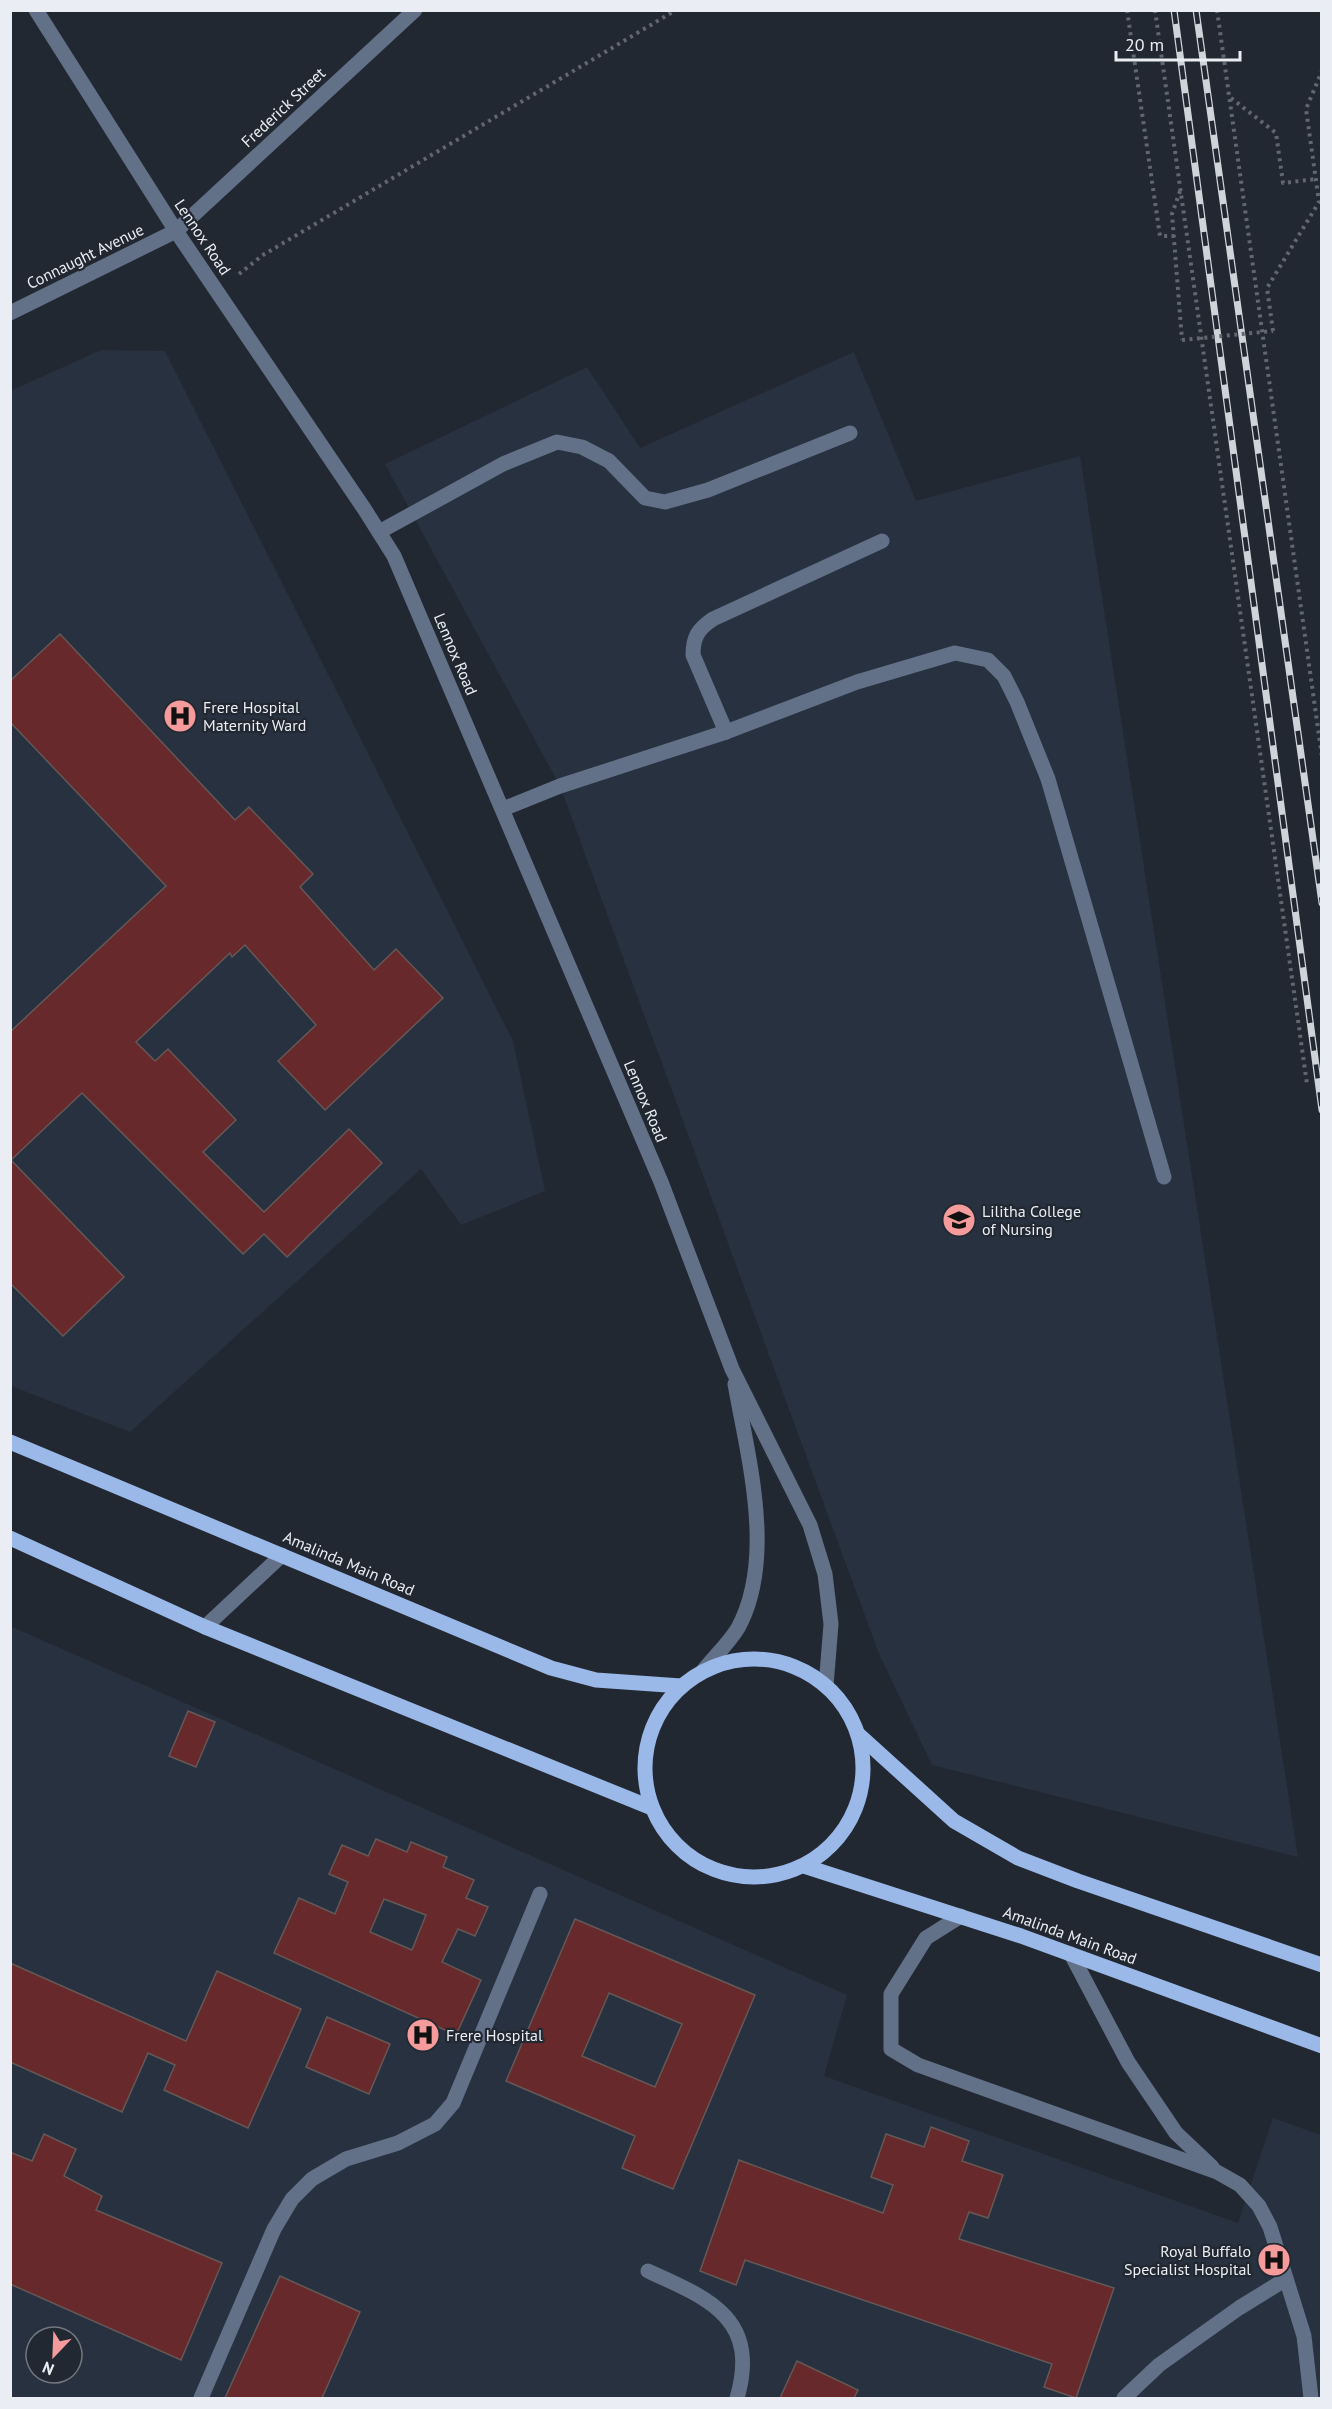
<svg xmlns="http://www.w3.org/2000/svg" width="1332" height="2409" viewBox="0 0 1332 2409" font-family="'PT Sans',sans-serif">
<rect width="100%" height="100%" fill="#222831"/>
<g fill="#28313f" fill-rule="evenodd">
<polygon points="101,350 165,351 513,1041 545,1191 461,1225 421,1169 130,1432 11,1386 10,391"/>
<polygon points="854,352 916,501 1080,456 1298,1857 932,1765 879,1654 560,786 385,464 587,367 640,448"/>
<path d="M10 1626 847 1995 824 2076 1238 2223 1273 2118 1321 2135V2398H11ZM36 2337H72V2373H36Z"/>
</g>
<g fill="#67292b" stroke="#655857" stroke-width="1.5" fill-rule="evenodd">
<polygon points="60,634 235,820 249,807 313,874 300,887 374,970 396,949 443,998 325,1110 278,1061 316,1025 245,945 232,957 230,953 136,1042 155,1061 168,1049 236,1120 203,1152 264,1212 349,1129 382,1163 287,1257 264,1234 243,1254 82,1093 11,1160 124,1277 63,1336 10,1283 10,1032 166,886 10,722 10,681"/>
<polygon points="188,1711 215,1722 196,1767 169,1756"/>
<path d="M376 1839 407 1852 411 1842 447 1857 443 1867 474 1880 466 1898 488 1907 475 1936 458 1929 442 1962 481 1980 456 2035 274 1953 299 1898 335 1914 348 1882 329 1874 342 1845 368 1856ZM384 1899 426 1915 412 1950 370 1932Z"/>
<path d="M575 1919 755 1995 673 2189 622 2168 635 2136 506 2081ZM609 1993 682 2024 655 2087 582 2056Z"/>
<polygon points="10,1963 186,2041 217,1971 301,2009 248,2128 164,2090 175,2065 148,2053 122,2112 10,2062"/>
<polygon points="327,2017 390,2044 369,2094 306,2067"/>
<polygon points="931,2127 969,2141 962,2161 1003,2175 988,2218 969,2212 959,2239 1114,2288 1076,2398 1044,2387 1052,2364 745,2260 736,2285 700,2271 739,2160 883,2213 893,2185 871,2177 886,2134 924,2147"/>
<polygon points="44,2134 76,2149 64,2176 102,2196 96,2210 222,2263 181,2360 10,2284 10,2152 32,2161"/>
<polygon points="280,2276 360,2312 322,2398 225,2398"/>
<polygon points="797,2361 858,2390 854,2398 780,2398"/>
</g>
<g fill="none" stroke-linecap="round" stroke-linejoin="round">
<g stroke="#62676f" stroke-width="4" stroke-dasharray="3 4.5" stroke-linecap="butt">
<polyline points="1127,10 1160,236 1174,236"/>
<polyline points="1155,10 1307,1084"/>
<polyline points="1217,10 1322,757"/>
<polyline points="1231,98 1276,133 1283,183 1316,179"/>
<polyline points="1180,191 1172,214 1182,340"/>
<polyline points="239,274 263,255 676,10"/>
<polyline points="1273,331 1267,288 1319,202 1306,109 1322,71"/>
</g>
<g stroke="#627088" stroke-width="15">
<polyline points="36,10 176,231 365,510 394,556 661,1182 732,1369 810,1525 825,1574 831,1624 826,1686"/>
<polyline points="10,313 176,231 415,10"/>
<polyline points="379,532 503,464 557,442 582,447 609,461 645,498 665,502 708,490 850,433"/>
<path d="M726 732 693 655C693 637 698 629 713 619L882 541"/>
<polyline points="503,809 560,786 726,732 857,682 955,653 988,660 1004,676 1017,702 1048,779 1164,1177"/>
<polyline points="205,1627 282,1555"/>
<path d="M703 1671C714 1657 729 1643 738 1628 776 1558 748 1458 735 1384"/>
<polyline points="961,1916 926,1938 891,1994 891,2049 918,2065 1217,2172 1240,2185 1259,2206 1270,2227 1304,2336 1311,2398"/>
<polyline points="1071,1954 1128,2062 1176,2133 1212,2167"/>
<path d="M648 2271C710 2299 760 2319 737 2398"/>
<polyline points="201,2398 274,2229 292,2199 312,2179 346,2159 398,2143 435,2124 453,2103 540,1894"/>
<polyline points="1124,2398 1159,2365 1239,2308 1286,2279"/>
</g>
<g stroke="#9ab9e9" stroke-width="15">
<polyline points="10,1442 551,1668 596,1680 681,1686"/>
<polyline points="10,1538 205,1627 652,1808"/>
<circle cx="754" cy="1768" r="109"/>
<polyline points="858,1734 954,1821 1018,1858 1078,1881 1322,1965"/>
<polyline points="804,1866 1021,1936 1322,2046"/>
</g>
<defs>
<g id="rail">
<polyline points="1174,10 1322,1110"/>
<polyline points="1196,10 1322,903"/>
</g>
</defs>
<use href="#rail" stroke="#cfd3da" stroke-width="7"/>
<use href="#rail" stroke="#222831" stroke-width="4.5" stroke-dasharray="14" stroke-linecap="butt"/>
<polyline stroke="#62676f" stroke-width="4" stroke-dasharray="3 4.5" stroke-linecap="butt" points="1182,340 1273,331"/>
</g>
<defs>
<symbol id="hospital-disc" viewBox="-11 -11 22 22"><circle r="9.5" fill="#f59b9b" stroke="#222831"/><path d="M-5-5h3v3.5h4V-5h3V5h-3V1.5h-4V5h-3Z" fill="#111"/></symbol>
<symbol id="university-disc" viewBox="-11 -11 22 22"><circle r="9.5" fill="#f59b9b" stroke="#222831"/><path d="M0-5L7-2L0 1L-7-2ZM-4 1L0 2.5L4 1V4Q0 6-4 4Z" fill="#111"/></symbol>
</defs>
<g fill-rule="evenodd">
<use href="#hospital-disc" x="161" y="697" width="38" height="38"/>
<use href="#university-disc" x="940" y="1201" width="38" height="38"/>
<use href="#hospital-disc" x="404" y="2016" width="38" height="38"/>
<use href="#hospital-disc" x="1255" y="2241" width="38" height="38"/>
</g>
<g text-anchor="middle" stroke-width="4.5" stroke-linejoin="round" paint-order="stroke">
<g font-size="16" fill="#eaeef4" stroke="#222831">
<text transform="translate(283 107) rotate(-43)" y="6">Frederick Street</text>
<text transform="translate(203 237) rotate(56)" y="6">Lennox Road</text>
<text transform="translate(85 256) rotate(-26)" y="6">Connaught Avenue</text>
<text transform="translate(456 654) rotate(67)" y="6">Lennox Road</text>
<text transform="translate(646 1101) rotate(67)" y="6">Lennox Road</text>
<text transform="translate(349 1563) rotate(23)" y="6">Amalinda Main Road</text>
<text transform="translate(1070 1935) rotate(20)" y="6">Amalinda Main Road</text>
</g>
<g font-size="16" fill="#eaeef4" stroke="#222831" text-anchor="start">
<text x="203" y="713">Frere Hospital<tspan x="203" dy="18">Maternity Ward</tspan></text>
<text x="982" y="1217">Lilitha College<tspan x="982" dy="18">of Nursing</tspan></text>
<text x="446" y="2041">Frere Hospital</text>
<text x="1251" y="2257" text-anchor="end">Royal Buffalo<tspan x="1251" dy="18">Specialist Hospital</tspan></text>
</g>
</g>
<rect width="1332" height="2409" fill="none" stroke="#eaeef4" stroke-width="24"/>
<g transform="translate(54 2355) rotate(203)"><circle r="28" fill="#222831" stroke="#72777f" stroke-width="1.5"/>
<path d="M0-4.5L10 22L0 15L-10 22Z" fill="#f59b9b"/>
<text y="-9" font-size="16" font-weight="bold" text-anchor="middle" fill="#eaeef4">N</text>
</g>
<path d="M1116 51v9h124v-9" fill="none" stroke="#eaeef4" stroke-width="3"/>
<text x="1125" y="51" font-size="18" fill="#eaeef4" stroke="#222831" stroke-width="4.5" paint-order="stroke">20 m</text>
</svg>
